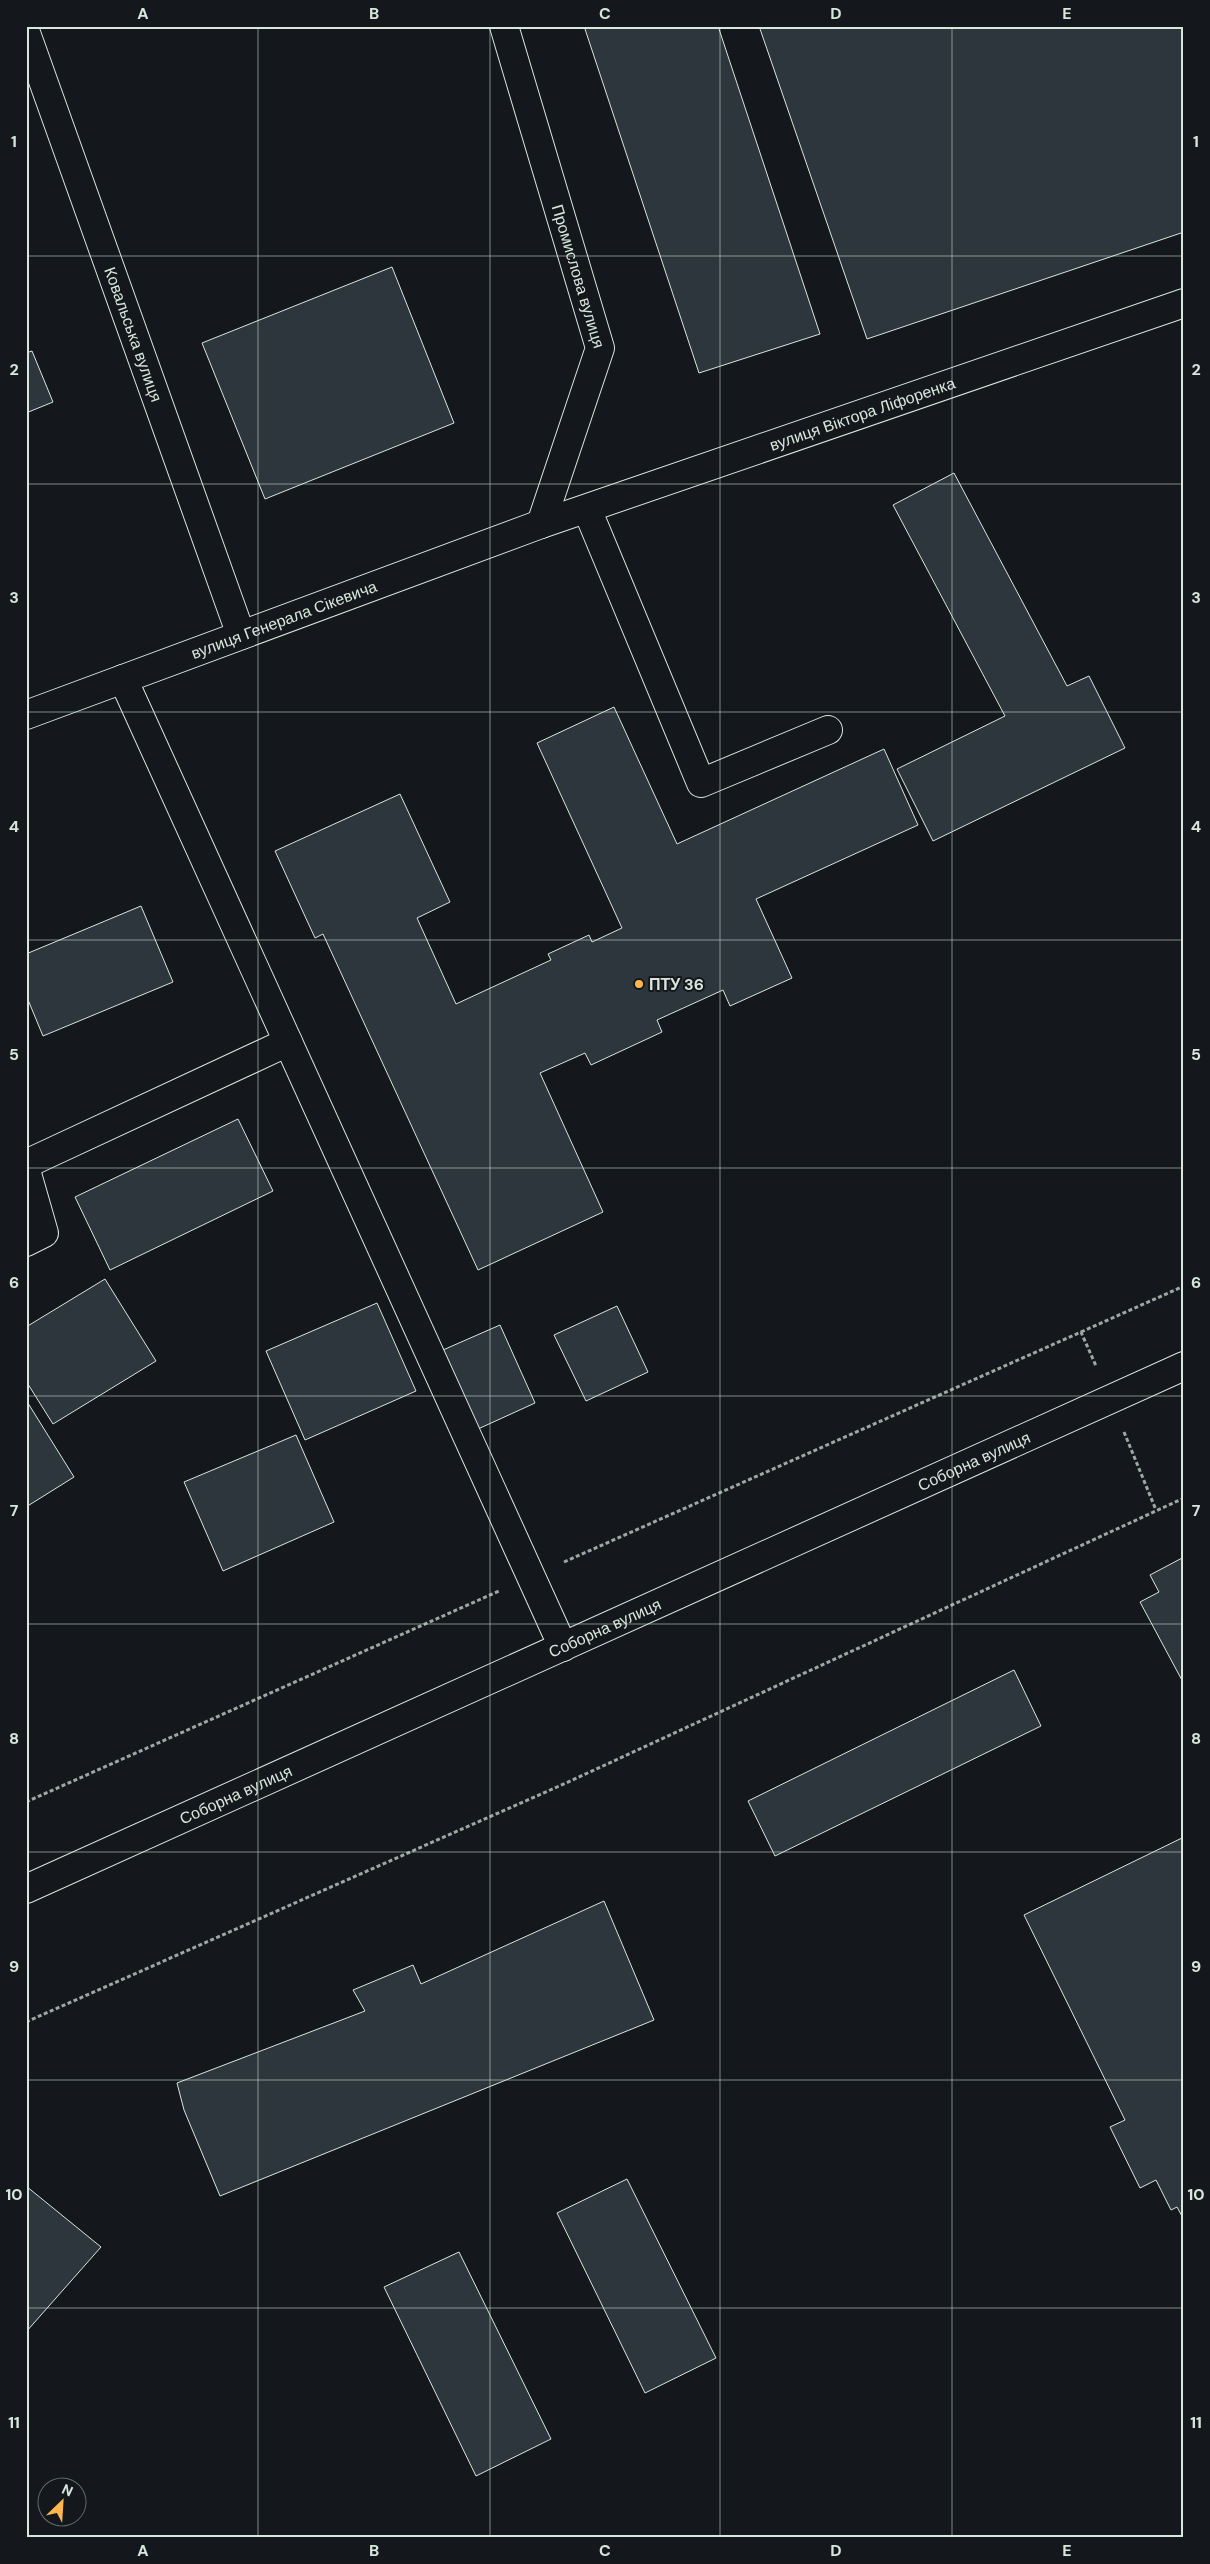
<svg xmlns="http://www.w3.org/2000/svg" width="1210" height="2564" viewBox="0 0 1210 2564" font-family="'DM Sans',sans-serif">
<rect width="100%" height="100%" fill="#14181c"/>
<g fill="#2c363c" stroke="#d8e6dc">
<polygon points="584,26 718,26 820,334 699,373"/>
<polygon points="759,26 1184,26 1184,232 867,339"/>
<polygon points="392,267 454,423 265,499 202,343"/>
<polygon points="32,351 53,402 26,413 26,353"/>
<polygon points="954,473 1067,686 1089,676 1125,748 933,841 897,769 1005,716 893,505"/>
<polygon points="614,707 677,844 884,749 918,825 756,899 792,978 730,1006 723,990 657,1020 662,1032 591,1065 585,1053 540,1073 603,1212 478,1270 323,934 315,938 275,851 400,794 450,902 417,918 456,1004 551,960 548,954 589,935 592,942 622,928 537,743"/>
<polygon points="141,906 173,982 43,1036 26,995 26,954"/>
<polygon points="238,1119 273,1191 110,1270 75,1197"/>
<polygon points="105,1279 156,1361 53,1424 26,1381 26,1327"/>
<polygon points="377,1303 416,1391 305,1440 266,1351"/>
<polygon points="617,1306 648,1372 586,1401 554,1335"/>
<polygon points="500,1325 535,1403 478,1429 443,1350"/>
<polygon points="26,1400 74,1477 26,1507"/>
<polygon points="296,1435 334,1522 223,1571 184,1482"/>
<polygon points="1184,1557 1184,1684 1140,1602 1159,1592 1150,1575"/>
<polygon points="1014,1670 1041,1726 775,1856 748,1801"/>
<polygon points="1184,1837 1184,2220 1177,2207 1171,2210 1156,2180 1140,2188 1110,2127 1125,2120 1024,1915"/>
<polygon points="604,1901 654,2020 220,2196 184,2110 177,2083 365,2011 353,1990 413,1965 421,1984"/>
<polygon points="627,2179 716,2358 645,2393 557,2213"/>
<polygon points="26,2186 101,2247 26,2332"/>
<polygon points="459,2252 551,2439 476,2476 384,2287"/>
</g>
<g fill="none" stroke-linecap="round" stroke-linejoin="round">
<defs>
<g id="minor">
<path id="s1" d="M504 26 600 348 541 524"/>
<path id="s2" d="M26 33 241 635"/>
<polyline points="587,509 701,783 828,730"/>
<polyline points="123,679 563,1647"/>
<path id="s3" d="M26 715 541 524 1184 303"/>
<polyline points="26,1164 288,1042"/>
<polyline points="26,1170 44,1233 26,1242"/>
<path id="s4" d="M26 1889 1184 1366"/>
</g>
</defs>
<use href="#minor" stroke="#d8e6dc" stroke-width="30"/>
<g stroke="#9da8a2" stroke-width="3" stroke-dasharray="4 2.5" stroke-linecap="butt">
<polyline points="1081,1332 1184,1286"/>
<polyline points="1124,1432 1156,1510"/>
<polyline points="564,1562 1081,1332 1096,1366"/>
<polyline points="26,1802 499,1591"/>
<polyline points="26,2022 566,1783 1184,1498"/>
</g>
<use href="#minor" stroke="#14181c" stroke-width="28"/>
</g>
<path fill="none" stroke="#d8e6dc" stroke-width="1" stroke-opacity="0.55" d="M258 26V2538M490 26V2538M720 26V2538M952 26V2538M26 256H1184M26 484H1184M26 712H1184M26 940H1184M26 1168H1184M26 1396H1184M26 1624H1184M26 1852H1184M26 2080H1184M26 2308H1184"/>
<circle fill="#ffb74d" stroke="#14181c" stroke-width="2" cx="639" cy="984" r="5"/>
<g text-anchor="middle" stroke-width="4" stroke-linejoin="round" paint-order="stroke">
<g font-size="16" fill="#d8e6dc" stroke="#14181c">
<text dy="6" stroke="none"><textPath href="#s1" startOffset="261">Промислова вулиця</textPath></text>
<text dy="6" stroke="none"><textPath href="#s2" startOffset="320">Ковальська вулиця</textPath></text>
<text dy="6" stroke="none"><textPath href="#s3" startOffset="889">вулиця Віктора Ліфоренка</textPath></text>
<text dy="6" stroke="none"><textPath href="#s3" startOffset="275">вулиця Генерала Сікевича</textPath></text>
<text dy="6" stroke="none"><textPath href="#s4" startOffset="1040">Соборна вулиця</textPath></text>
<text dy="6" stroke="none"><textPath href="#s4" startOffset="635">Соборна вулиця</textPath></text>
<text dy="6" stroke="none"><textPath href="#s4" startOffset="230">Соборна вулиця</textPath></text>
</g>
<g font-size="16" font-weight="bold" fill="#d8e6dc" stroke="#14181c" text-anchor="start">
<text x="649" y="990">ПТУ 36</text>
</g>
</g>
<rect width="1210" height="2564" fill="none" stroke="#14181c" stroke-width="55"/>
<g transform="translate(62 2502) rotate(25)"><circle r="24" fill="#14181c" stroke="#626a69"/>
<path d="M0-4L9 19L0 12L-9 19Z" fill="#ffb74d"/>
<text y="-8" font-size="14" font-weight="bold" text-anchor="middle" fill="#d8e6dc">N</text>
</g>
<rect x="28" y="28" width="1154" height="2508" fill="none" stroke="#d8e6dc" stroke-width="2"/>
<g font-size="16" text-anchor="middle" font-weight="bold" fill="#d8e6dc">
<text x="143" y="19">A</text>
<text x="374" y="19">B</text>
<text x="605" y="19">C</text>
<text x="836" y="19">D</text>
<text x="1067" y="19">E</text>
<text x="14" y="147">1</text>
<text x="1196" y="147">1</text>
<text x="14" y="375">2</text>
<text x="1196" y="375">2</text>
<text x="14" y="603">3</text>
<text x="1196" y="603">3</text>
<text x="14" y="832">4</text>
<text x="1196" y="832">4</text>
<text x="14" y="1060">5</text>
<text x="1196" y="1060">5</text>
<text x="14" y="1288">6</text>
<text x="1196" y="1288">6</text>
<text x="14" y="1516">7</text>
<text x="1196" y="1516">7</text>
<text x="14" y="1744">8</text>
<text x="1196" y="1744">8</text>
<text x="14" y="1972">9</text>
<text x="1196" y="1972">9</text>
<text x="14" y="2200">10</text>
<text x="1196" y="2200">10</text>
<text x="14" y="2428">11</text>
<text x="1196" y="2428">11</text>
<text x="143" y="2556">A</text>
<text x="374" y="2556">B</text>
<text x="605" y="2556">C</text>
<text x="836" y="2556">D</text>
<text x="1067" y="2556">E</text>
</g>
</svg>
